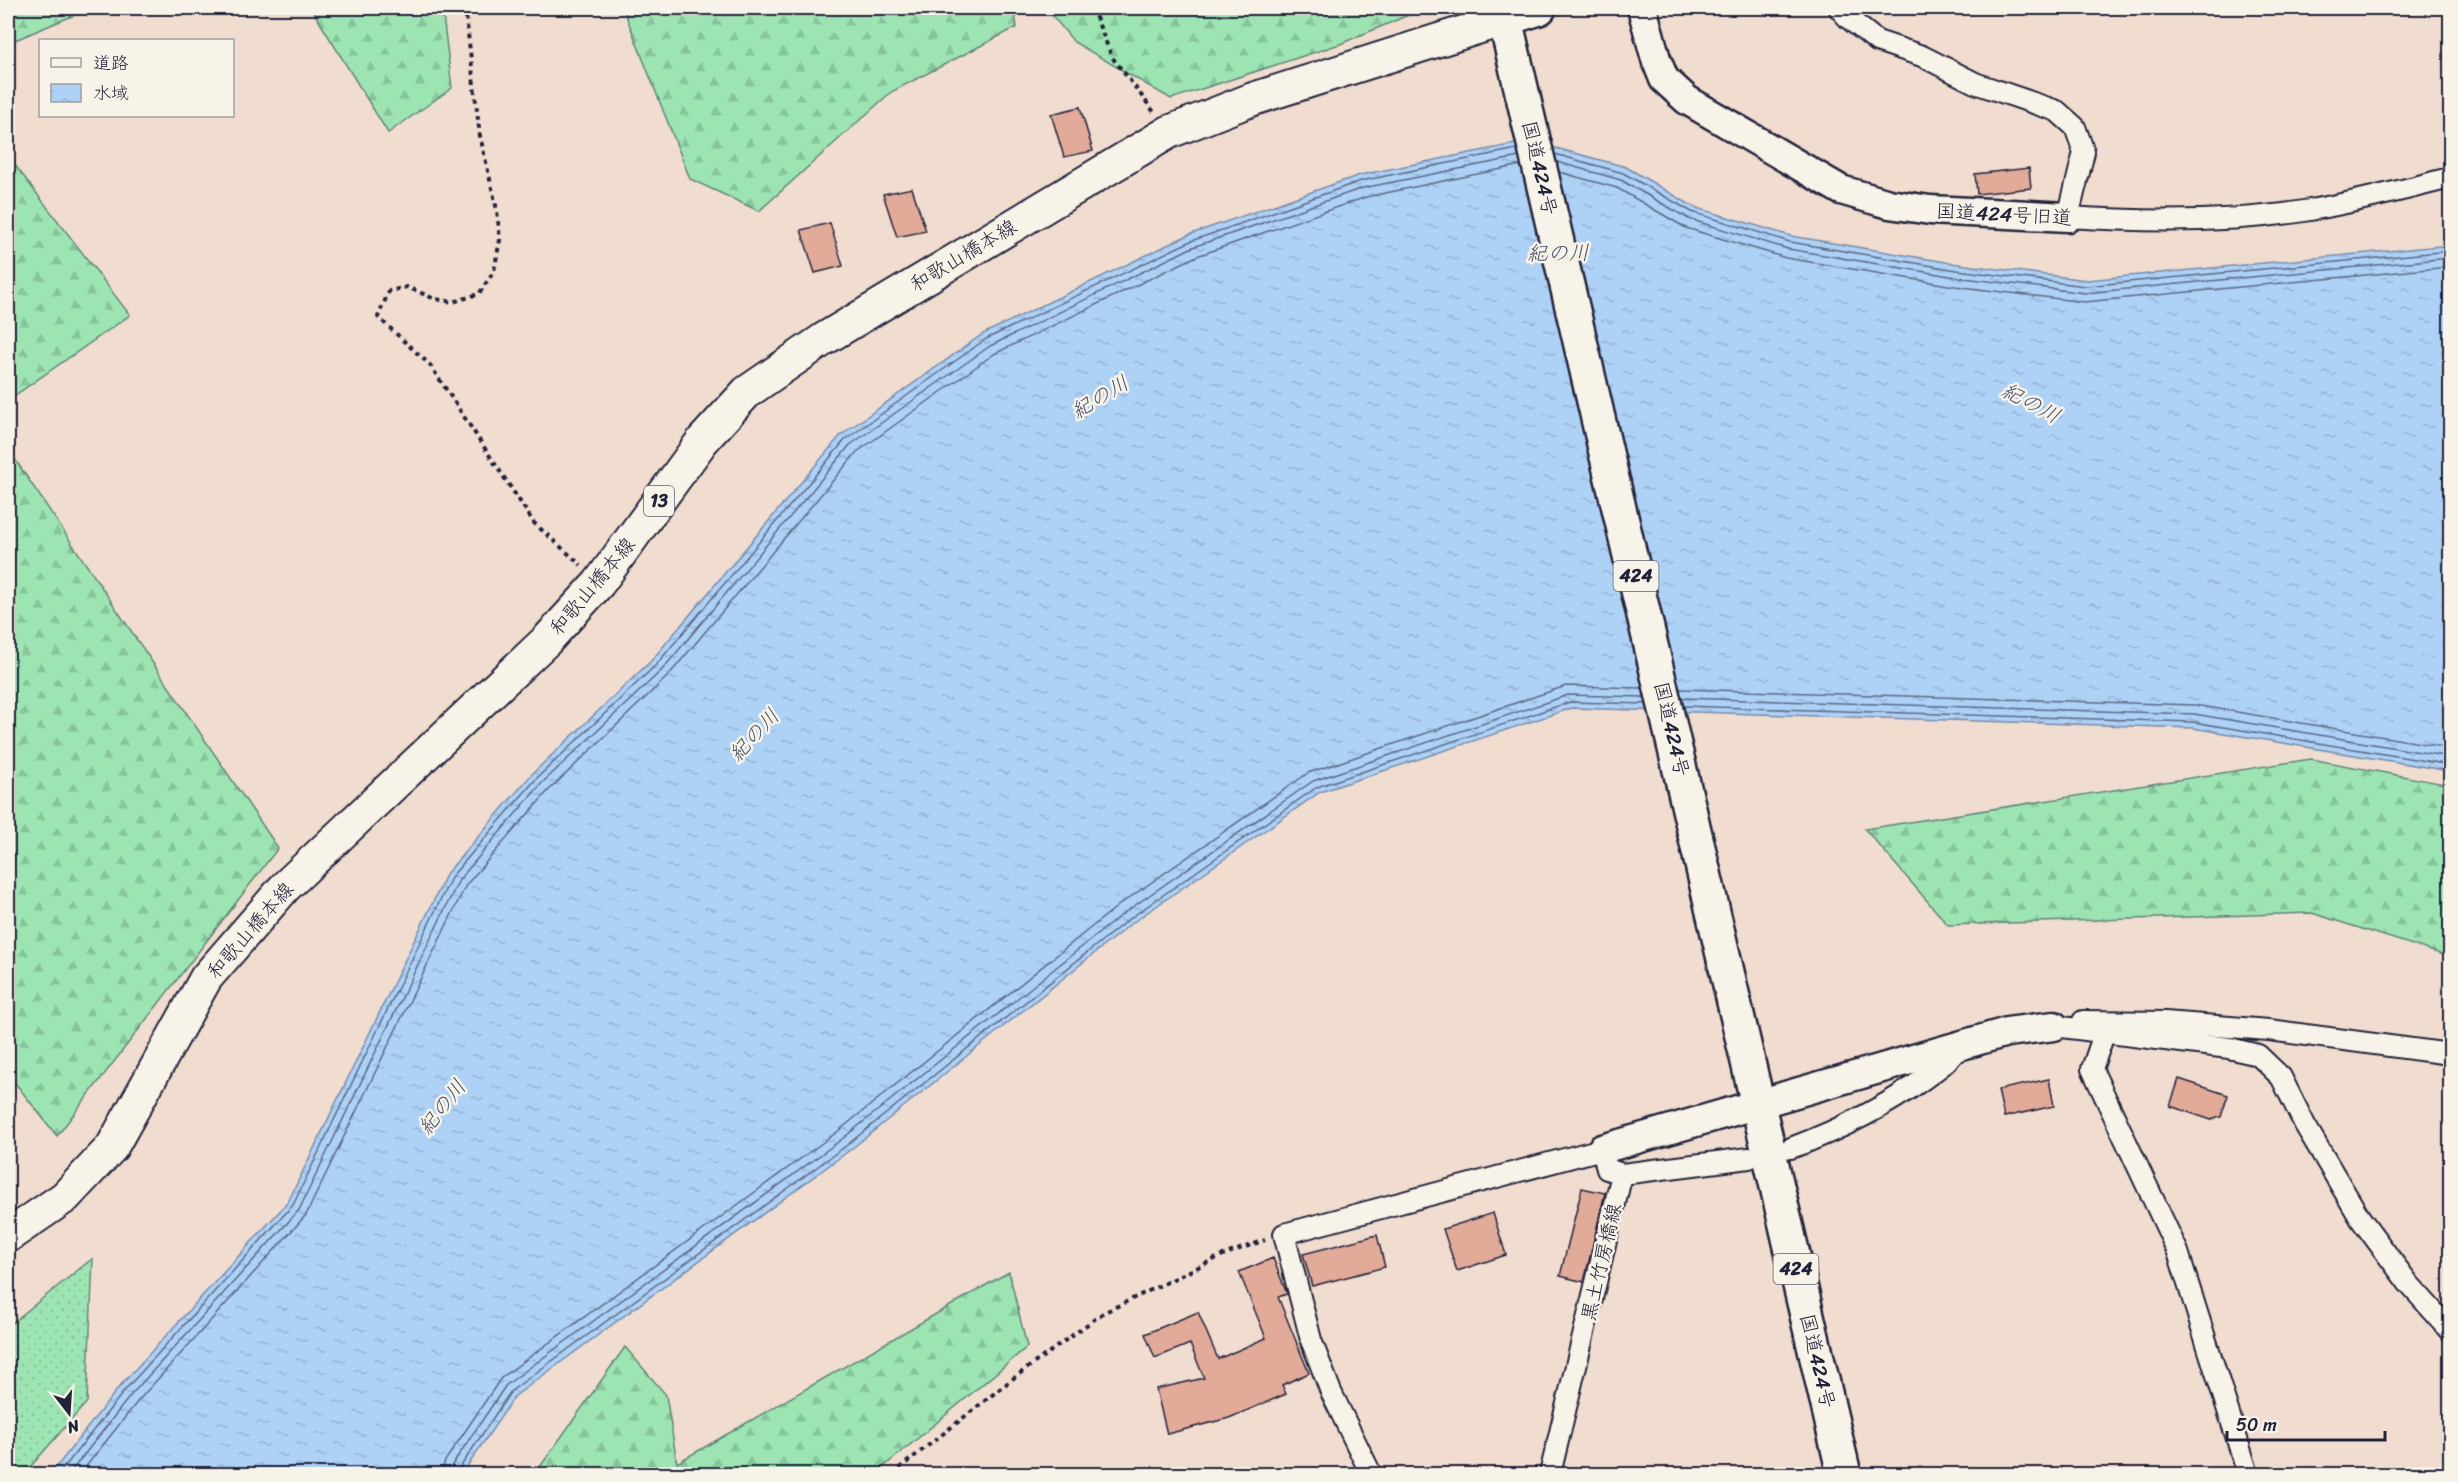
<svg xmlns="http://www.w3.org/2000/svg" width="2458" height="1482" viewBox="0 0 2458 1482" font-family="Sriracha,'Klee One',sans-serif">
<defs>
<pattern id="grass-dots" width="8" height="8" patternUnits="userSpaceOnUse" patternTransform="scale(1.5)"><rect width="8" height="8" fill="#9ce5b3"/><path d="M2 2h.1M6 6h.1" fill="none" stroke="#86c49b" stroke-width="1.8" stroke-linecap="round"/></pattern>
<pattern id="forest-firs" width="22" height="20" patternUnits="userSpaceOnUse" patternTransform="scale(1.5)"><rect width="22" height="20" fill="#9ce5b3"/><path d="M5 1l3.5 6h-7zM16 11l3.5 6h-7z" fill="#86c49b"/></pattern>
<pattern id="water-ripples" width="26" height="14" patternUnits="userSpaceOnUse" patternTransform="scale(1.5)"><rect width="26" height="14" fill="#aed1f6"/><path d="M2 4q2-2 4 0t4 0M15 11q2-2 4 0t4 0" fill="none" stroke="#95b3d4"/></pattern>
</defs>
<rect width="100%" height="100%" fill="#f0ddd0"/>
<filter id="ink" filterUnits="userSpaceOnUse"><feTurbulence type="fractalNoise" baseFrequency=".0167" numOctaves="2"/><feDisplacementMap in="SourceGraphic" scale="12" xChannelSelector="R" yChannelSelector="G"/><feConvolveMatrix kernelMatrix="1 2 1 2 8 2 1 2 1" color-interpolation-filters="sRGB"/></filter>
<g filter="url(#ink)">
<polygon fill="url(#grass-dots)" stroke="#5f8477" stroke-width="1.5" points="93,1258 87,1402 24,1474 8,1474 8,1326"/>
<g fill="url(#forest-firs)" stroke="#5f8477" stroke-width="1.5">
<polygon points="8,8 91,8 8,43"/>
<polygon points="311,8 442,8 452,88 388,133"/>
<polygon points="623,8 1014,8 1017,27 891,92 759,211 690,179"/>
<polygon points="1046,8 1425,8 1340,44 1171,99 1074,42"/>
<polygon points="8,156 130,315 8,400"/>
<polygon points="8,449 278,848 57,1136 8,1074"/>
<polygon points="2311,759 2450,785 2450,957 2312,913 1948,925 1865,829"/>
<polygon points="1009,1272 1027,1347 875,1474 535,1474 625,1347 666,1395 677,1463"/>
</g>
<polygon fill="url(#water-ripples)" stroke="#768bab" stroke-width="1.5" points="1530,141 1626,167 1694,207 1791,236 1958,264 2087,280 2450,245 2450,771 2193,728 1572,708 1320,792 1132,923 850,1150 515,1396 462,1474 51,1474 120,1386 288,1202 447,873 532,774 651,661 841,435 983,334 1188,235 1360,175"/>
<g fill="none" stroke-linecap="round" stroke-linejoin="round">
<g stroke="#5a6886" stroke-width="1.5">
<polyline points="1555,154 1623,173 1692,212 1790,242 1957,270 2086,286 2450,251"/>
<polyline points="1557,162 1621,180 1689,219 1788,249 1956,277 2085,293 2450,258"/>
<polyline points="1559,172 1617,188 1686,228 1786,258 1954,286 2084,302 2450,267"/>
<polyline points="1680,689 2195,705 2450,748"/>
<polyline points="1682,698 2194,714 2450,757"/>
<polyline points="1683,706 2193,722 2450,765"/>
<polyline points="59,1474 125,1390 293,1205 452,876 537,778 656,665 845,440 986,339 1191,241 1361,181 1517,149"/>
<polyline points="69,1474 131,1395 299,1210 459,880 542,783 662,670 850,445 990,346 1193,247 1363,188 1519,157"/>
<polyline points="80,1474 138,1401 306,1215 466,885 549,790 668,676 857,452 994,354 1197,256 1366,197 1521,165"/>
<polyline points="441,1474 445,1461 501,1378 837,1132 1119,905 1308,773 1566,686 1642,688"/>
<polyline points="450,1474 452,1465 506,1385 842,1139 1124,913 1313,781 1568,695 1644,697"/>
<polyline points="458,1474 459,1469 511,1391 847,1145 1129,919 1317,787 1570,702 1646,704"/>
</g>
</g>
<g fill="#e1aa99" stroke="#22223b" stroke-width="1.5">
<polygon points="1080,107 1093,151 1064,157 1051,114"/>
<polygon points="2029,168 2031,188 1977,194 1975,174"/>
<polygon points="912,188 926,231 897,237 883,194"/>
<polygon points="830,223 843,266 815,273 801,230"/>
<polygon points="2049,1079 2054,1106 2004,1117 1998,1090"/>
<polygon points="2179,1079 2228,1095 2221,1117 2211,1120 2170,1106"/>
<polygon points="1582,1188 1605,1193 1584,1282 1560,1276"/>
<polygon points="1493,1213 1506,1255 1457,1271 1443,1229"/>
<polygon points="1377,1235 1385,1267 1312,1286 1303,1254"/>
<polygon points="1273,1258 1287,1294 1278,1297 1309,1373 1282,1385 1286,1394 1229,1418 1167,1434 1156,1389 1204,1378 1190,1344 1155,1358 1145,1334 1198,1312 1218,1359 1266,1338 1239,1272"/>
</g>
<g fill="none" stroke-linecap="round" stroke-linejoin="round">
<defs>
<g id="street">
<path d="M1839 8 1848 18 1877 41 1922 56 1975 83 2057 111 2075 127 2084 152 2068 217C2145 222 2227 223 2304 211 2354 203 2402 190 2450 178"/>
<polyline points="2083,1021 2165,1022 2269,1030 2450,1054"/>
<polyline points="2054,1026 2229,1048 2258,1055 2281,1077 2305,1125 2360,1218 2409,1284 2450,1330"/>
<polyline points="2104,1034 2092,1069 2178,1252 2248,1474"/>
<path d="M1791 1148C1839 1130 1883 1109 1925 1078 1937 1069 1950 1061 1958 1047"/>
<polyline points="1371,1474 1331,1392 1311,1340 1284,1234 1602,1149 1607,1169 1622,1174 1749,1158"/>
<polyline points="1550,1474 1622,1174"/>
</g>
<g id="secondary">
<polyline points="1642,8 1656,59 1664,79 1687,100 1841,190 1889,204 1930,210 2068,217"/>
<polyline points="1602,1149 2007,1032 2054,1026"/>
</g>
<polyline id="primary" points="8,1236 65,1197 112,1147 206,978 285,887 547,640 599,583 703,440 747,392 824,339 1169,132 1253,99 1505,19"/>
<polyline id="highway" points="1539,8 1505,19 1844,1474"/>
</defs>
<use href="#street" stroke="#22223b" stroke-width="24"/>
<use href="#secondary" stroke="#22223b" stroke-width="33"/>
<use href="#primary" stroke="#22223b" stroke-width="36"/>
<use href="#highway" stroke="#22223b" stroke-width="38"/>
<g stroke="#22223b" stroke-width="4" stroke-dasharray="4.5 4.5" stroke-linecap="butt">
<polyline points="465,8 480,136 497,210 500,240 494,271 479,294 453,302 435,299 407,287 389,291 378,317 430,365 534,523 581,565"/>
<polyline points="1092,8 1112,57 1154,112"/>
<polyline points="892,1474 1015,1377 1103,1313 1223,1255 1265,1240"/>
</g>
<use href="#street" stroke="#f7f3e8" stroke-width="20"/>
<use href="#secondary" stroke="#f7f3e8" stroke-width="28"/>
<use href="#primary" stroke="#f7f3e8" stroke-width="32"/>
<use href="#highway" stroke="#f7f3e8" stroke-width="33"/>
</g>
</g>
<g text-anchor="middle" stroke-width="5" stroke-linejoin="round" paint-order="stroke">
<g fill="#f7f3e8" stroke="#62616f" stroke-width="1.5">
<rect x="644" y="486" width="30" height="30" rx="4.5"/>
<rect x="1613.5" y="561" width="45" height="30" rx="4.5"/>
<rect x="1773.5" y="1254" width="45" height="30" rx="4.5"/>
</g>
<g font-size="18" font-weight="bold" fill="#22223b">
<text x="659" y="507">13</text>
<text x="1636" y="582">424</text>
<text x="1796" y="1275">424</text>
</g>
<g font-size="20" fill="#22223b" stroke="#f7f3e8">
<text transform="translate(1540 168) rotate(77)" y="7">国道424号</text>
<text transform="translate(2004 214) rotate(3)" y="7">国道424号旧道</text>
<text transform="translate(963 255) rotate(-31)" y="7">和歌山橋本線</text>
<text transform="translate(592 586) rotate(-50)" y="7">和歌山橋本線</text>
<text transform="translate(1672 729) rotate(77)" y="7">国道424号</text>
<text transform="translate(250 930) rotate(-49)" y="7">和歌山橋本線</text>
<text transform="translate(1601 1262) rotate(-77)" y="7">黒土竹房橋線</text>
<text transform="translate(1818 1361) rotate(77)" y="7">国道424号</text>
</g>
<g font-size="21" font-style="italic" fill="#454e6a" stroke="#f7f3e8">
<text transform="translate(1558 253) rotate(-1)" y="7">紀の川</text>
<text transform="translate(1100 397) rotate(-31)" y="7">紀の川</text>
<text transform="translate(2031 403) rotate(28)" y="7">紀の川</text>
<text transform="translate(754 735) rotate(-47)" y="7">紀の川</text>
<text transform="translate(442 1107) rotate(-52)" y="7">紀の川</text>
</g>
</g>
<rect width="2458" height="1482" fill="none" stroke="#f7f3e8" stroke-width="30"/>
<rect x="15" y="15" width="2428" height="1452" fill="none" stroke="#22223b" stroke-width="2" filter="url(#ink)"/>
<rect x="39" y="39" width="195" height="78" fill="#f7f3e8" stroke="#a29fa3" stroke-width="1.5"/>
<rect x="51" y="58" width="30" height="9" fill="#f7f3e8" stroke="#a29fa3" stroke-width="1.5"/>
<text x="93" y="69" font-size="18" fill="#22223b">道路</text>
<rect x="51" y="84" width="30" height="18" fill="url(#water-ripples)" stroke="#a29fa3" stroke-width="1.5"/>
<text x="93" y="99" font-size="18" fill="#22223b">水域</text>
<g transform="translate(69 1413) rotate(163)" stroke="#f7f3e8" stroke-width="4.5" paint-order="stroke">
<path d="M0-4.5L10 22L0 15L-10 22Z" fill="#22223b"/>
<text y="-9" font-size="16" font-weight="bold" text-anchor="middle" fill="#22223b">N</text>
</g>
<path d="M2227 1431v9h158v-9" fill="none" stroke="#22223b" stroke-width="3"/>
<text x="2236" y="1431" font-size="18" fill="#22223b" stroke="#f7f3e8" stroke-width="4.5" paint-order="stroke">50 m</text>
</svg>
